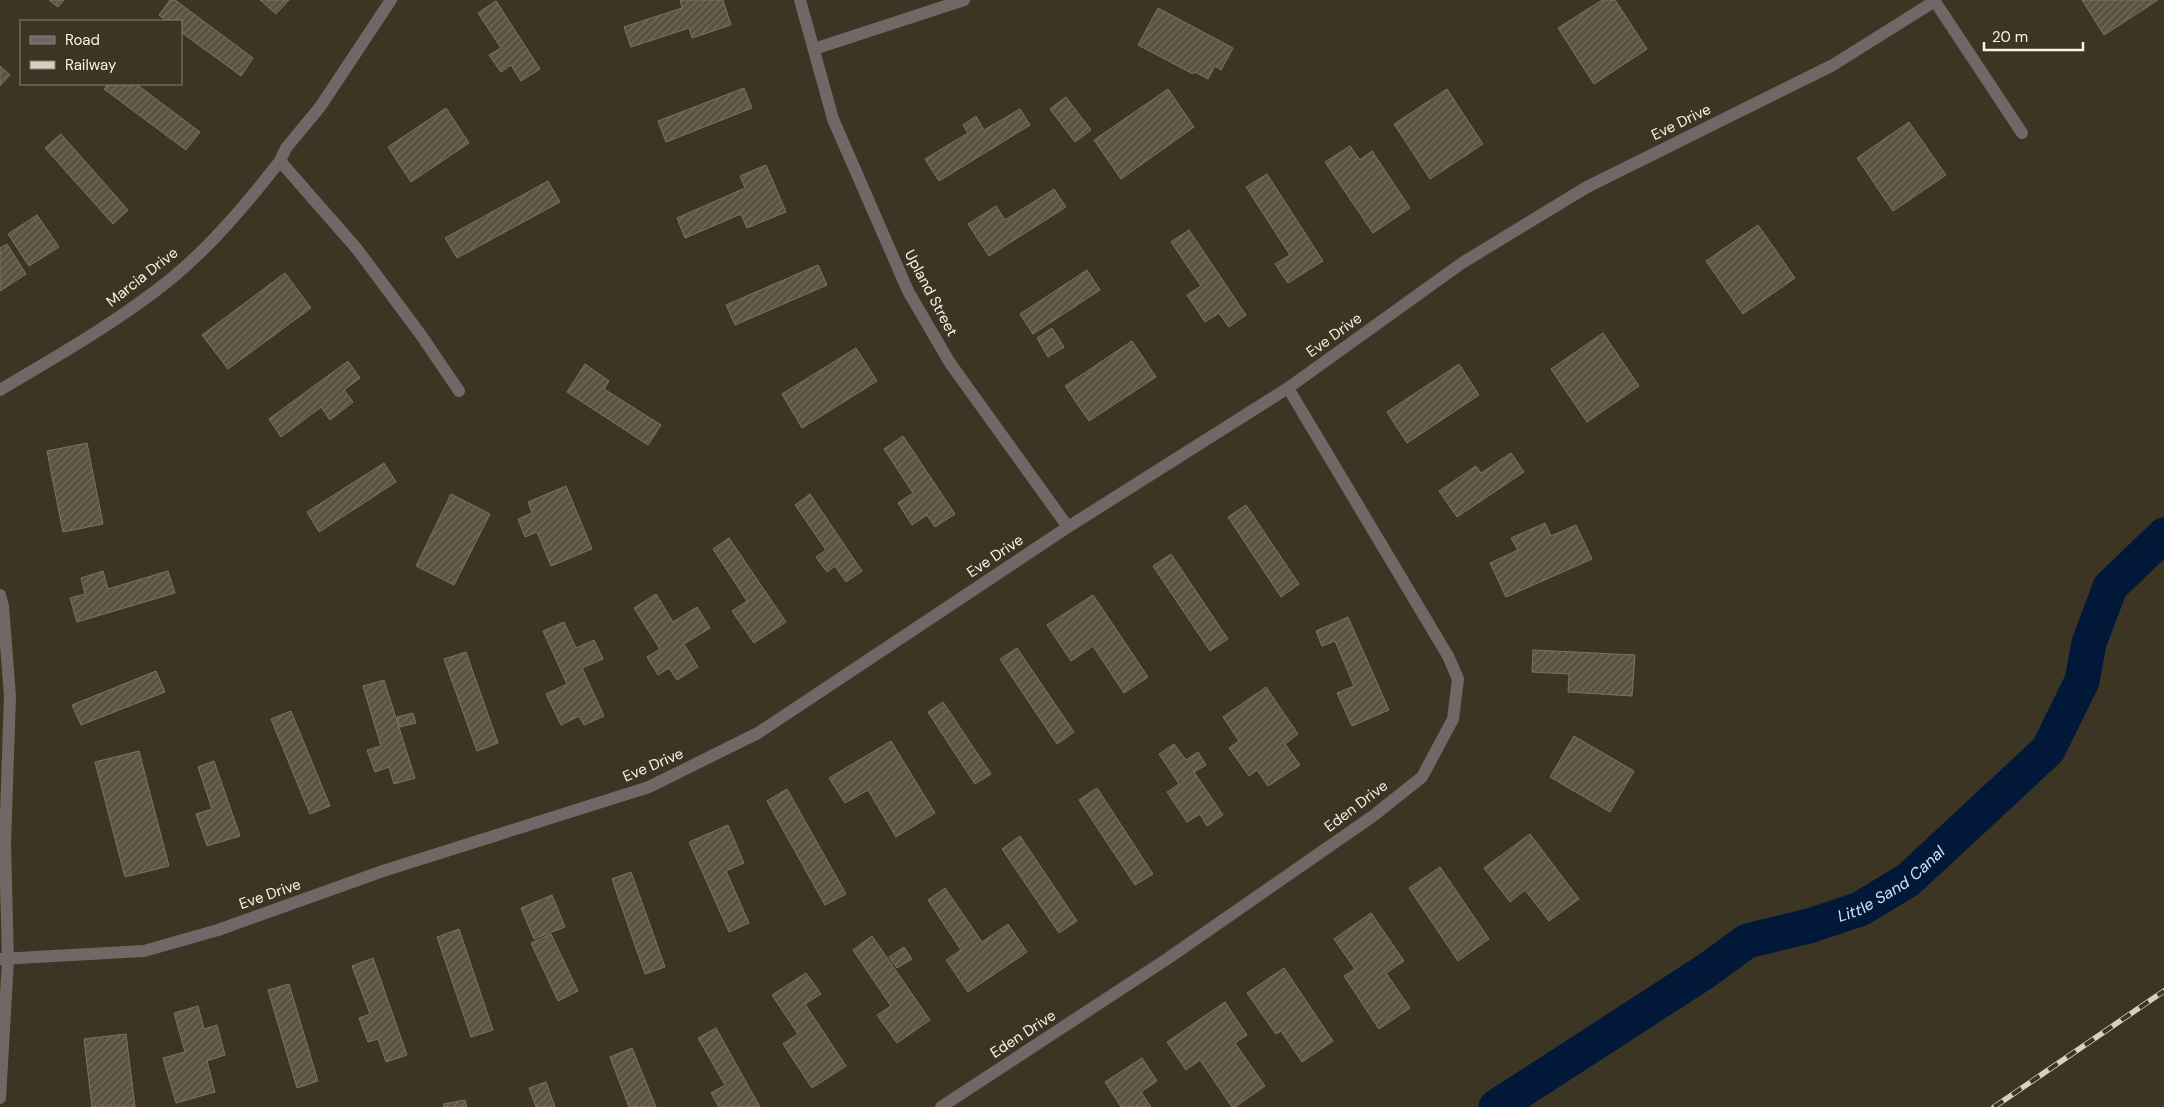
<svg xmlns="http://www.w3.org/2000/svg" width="2164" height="1107" viewBox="0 0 2164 1107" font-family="'DM Sans',sans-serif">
<defs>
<pattern id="building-hatch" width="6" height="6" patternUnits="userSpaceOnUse" patternTransform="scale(1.25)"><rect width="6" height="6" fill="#5b5340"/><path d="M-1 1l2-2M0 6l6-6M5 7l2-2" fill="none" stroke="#736c5c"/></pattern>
</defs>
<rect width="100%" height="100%" fill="#3c3523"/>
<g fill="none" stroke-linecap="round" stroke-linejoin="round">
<path stroke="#021839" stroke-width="35" id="s1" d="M1496 1107 1706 971 1747 941 1809 926 1860 909 1908 880 2048 750 2082 681 2089 643 2110 587 2164 535"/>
</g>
<g fill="url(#building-hatch)" stroke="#7c7461">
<polygon points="49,0 64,0 58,7"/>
<polygon points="170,0 175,0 253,58 241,76 181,32 181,21 167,21 159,15"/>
<polygon points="260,0 289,0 276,14"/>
<polygon points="680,0 723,0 731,25 692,38 689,28 631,47 624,27 682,8"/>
<polygon points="1602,0 1615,0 1647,49 1594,84 1558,28"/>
<polygon points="2082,0 2158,0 2104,35"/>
<polygon points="496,1 540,69 521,81 511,65 501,72 489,55 501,48 478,13"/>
<polygon points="1158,8 1233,48 1221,70 1215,66 1208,79 1195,72 1193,74 1138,45"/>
<polygon points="0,66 10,75 0,86"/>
<polygon points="108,84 136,84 200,132 186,150 104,89"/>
<polygon points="744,88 752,108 666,142 658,121"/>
<polygon points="1168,89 1194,127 1121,179 1094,140"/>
<polygon points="1447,89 1483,144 1430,179 1394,124"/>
<polygon points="1066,97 1091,130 1075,142 1050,109"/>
<polygon points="446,108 469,143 411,182 388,147"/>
<polygon points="1020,109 1030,125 939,181 925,159 968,133 963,125 976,116 984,130"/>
<polygon points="1909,122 1946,175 1893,211 1857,158"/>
<polygon points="61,134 128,210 113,224 45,148"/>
<polygon points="1350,146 1360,160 1372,151 1410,208 1373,233 1325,162"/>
<polygon points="766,165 786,212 747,228 741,214 685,238 677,218 745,188 740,176"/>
<polygon points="1267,174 1323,261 1288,283 1275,264 1290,255 1246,187"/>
<polygon points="548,181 560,202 457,258 445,238"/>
<polygon points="1054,189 1066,207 989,256 968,224 996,206 1005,220"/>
<polygon points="37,215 59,247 29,266 8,234"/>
<polygon points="1758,225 1795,278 1743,314 1706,261"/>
<polygon points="1189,230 1246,315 1229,327 1219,313 1205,322 1187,295 1201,286 1171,242"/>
<polygon points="7,244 26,274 0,291 0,248"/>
<polygon points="818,265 827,285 735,325 726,305"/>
<polygon points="1087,270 1100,290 1033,334 1020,314"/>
<polygon points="285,273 311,308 228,369 202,335"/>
<polygon points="1052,328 1064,347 1048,357 1037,338"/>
<polygon points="1603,333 1639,386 1587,422 1551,369"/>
<polygon points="1132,341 1156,377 1089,421 1065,386"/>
<polygon points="856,348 877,381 802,428 782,394"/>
<polygon points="348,361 360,378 344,390 353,402 330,420 321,407 281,437 269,419"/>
<polygon points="585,364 609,381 604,389 661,425 648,445 567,392"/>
<polygon points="1459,364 1479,395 1407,443 1387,412"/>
<polygon points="903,436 955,514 935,527 927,515 912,525 898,503 913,493 884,449"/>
<polygon points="87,443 103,524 63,532 47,451"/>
<polygon points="1511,453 1524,472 1457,517 1439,491 1476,466 1481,473"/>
<polygon points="384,463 396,482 319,532 307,512"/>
<polygon points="566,486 592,549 551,566 537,532 525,537 518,519 532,513 528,502"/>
<polygon points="451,494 490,514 454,585 416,566"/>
<polygon points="810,494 862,571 846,582 835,566 827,572 816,557 826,550 795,505"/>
<polygon points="1246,505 1299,584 1281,597 1228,517"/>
<polygon points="1545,523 1551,536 1576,525 1592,559 1506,597 1490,563 1518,550 1511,538"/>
<polygon points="729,538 786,622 754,643 732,611 747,601 713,549"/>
<polygon points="1171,554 1228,639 1210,651 1153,566"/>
<polygon points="103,571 108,589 168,571 175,593 77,622 70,598 85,594 81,578"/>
<polygon points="656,594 673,622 697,607 710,628 684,644 698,667 677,680 669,668 658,675 647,657 660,649 634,608"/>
<polygon points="1093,595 1148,677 1124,693 1093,646 1071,661 1047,625"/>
<polygon points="1348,617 1389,710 1352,726 1337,693 1354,686 1335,641 1322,646 1316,631"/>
<polygon points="564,622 576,648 594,640 603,659 582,668 604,716 584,725 579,716 561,725 546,694 567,684 543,631"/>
<polygon points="1017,648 1074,732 1057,744 1000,659"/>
<polygon points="1533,650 1635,655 1632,696 1568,692 1569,674 1532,672"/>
<polygon points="466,652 498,743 477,751 444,659"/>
<polygon points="156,671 165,692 81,725 72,705"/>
<polygon points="384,680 415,778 394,784 389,767 375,772 367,750 381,746 363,686"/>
<polygon points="1266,687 1298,734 1285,744 1300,765 1268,786 1257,770 1249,776 1229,748 1239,741 1223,717"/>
<polygon points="943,702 991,774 975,784 928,712"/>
<polygon points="291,711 330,806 310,814 271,719"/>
<polygon points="413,713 416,723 400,727 397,717"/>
<polygon points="1574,736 1634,771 1610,812 1550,777"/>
<polygon points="891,741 935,813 896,837 868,790 845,803 829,778"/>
<polygon points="1174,744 1186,760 1198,752 1206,765 1194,772 1223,815 1207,826 1200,814 1187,822 1167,792 1179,784 1159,754"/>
<polygon points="139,751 169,866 125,877 95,762"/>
<polygon points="214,761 240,836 207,846 196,814 212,809 198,767"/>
<polygon points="1097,788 1153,874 1135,885 1079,800"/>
<polygon points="787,789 846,894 825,905 767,801"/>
<polygon points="728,825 744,863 726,871 749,923 729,932 689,842"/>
<polygon points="1530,834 1579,899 1549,921 1525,890 1510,902 1484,868"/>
<polygon points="1020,836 1077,921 1059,933 1002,849"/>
<polygon points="1440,867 1489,939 1458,961 1409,888"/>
<polygon points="631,872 665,967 645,974 612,879"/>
<polygon points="945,888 982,942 1008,924 1027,952 968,992 946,960 961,950 928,900"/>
<polygon points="552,895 565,927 534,939 521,908"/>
<polygon points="1371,913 1404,961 1386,973 1410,1008 1379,1029 1344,976 1355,969 1334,939"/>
<polygon points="459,929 493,1030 471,1037 437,937"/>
<polygon points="551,934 578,991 558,1001 531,943"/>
<polygon points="872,936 930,1020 897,1043 877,1015 891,1006 853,950"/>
<polygon points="904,947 912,959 897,968 889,957"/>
<polygon points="373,958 407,1055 386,1062 378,1039 368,1042 359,1018 370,1014 352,966"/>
<polygon points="1284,968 1333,1041 1302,1062 1281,1031 1276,1034 1247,993"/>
<polygon points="806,973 821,994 805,1004 846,1066 812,1088 783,1044 798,1034 772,995"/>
<polygon points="289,984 318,1081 297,1088 268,990"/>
<polygon points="1225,1002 1247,1035 1235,1043 1265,1086 1235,1107 1232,1107 1200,1060 1186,1070 1167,1042"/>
<polygon points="198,1006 204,1029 217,1025 225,1055 207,1061 215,1092 176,1103 163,1058 185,1052 174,1013"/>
<polygon points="716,1028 760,1107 719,1107 711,1093 725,1085 698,1038"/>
<polygon points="126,1034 135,1107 92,1107 84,1039"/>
<polygon points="632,1048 656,1107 629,1107 610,1057"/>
<polygon points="1142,1058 1157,1081 1141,1092 1151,1107 1121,1107 1105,1082"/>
<polygon points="546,1082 555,1107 536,1107 529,1088"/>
<polygon points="465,1100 467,1107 444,1107 443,1104"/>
</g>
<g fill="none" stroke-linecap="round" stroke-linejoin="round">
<g stroke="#726766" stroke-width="12">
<polyline points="391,0 320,107 286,148 280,161 357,249 421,335 459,391"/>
<polyline points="800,0 833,119 908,291 950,363 1068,527"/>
<polyline points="1934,0 2022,133"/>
<polyline points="814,49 964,0"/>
<path d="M0 390C59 355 119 321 172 278 213 244 247 203 280 161"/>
<polyline points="0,595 3,606 10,696 5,844 8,960 0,1098"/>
<polyline points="0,959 144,951 218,930 383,871 649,787 758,733 1068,527 1288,388 1462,263 1587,187 1833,65 1935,1"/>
<polyline points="941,1107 1167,959 1373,816 1422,777 1453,719 1458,679 1448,656 1288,388"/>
</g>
<defs>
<polyline id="rail" points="1994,1107 2164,991"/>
</defs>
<use href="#rail" stroke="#d5d0c3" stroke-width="5.5"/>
<use href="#rail" stroke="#3c3523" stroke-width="4" stroke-dasharray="11" stroke-linecap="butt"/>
</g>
<g text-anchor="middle" stroke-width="4.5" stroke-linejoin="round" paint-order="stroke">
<g font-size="15" fill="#f7f3e7" stroke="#3c3523">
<text transform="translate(1681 122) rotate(-26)" y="5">Eve Drive</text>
<text transform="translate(142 277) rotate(-38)" y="5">Marcia Drive</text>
<text transform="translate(931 293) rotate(62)" y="5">Upland Street</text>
<text transform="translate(1334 335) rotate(-36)" y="5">Eve Drive</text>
<text transform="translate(995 556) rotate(-34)" y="5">Eve Drive</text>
<text transform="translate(653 765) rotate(-23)" y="5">Eve Drive</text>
<text transform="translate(1356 806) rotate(-37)" y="5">Eden Drive</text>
<text transform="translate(270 894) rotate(-19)" y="5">Eve Drive</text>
<text transform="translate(1023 1034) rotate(-33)" y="5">Eden Drive</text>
</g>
<g font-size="16" font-style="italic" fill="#d1e2fc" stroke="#3c3523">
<text dy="6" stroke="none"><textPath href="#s1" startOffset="458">Little Sand Canal</textPath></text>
</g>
</g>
<rect x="20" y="20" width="162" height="65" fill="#3c3523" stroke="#878171"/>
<rect x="30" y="36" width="25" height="8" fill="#726766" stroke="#878171"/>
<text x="65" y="45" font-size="15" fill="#f7f3e7">Road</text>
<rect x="30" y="61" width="25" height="8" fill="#d5d0c3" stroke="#878171"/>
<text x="65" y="70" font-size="15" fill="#f7f3e7">Railway</text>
<path d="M1984 42v8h99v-8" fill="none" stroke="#f7f3e7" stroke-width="2.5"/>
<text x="1992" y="42" font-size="15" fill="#f7f3e7" stroke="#3c3523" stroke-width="4" paint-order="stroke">20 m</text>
</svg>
